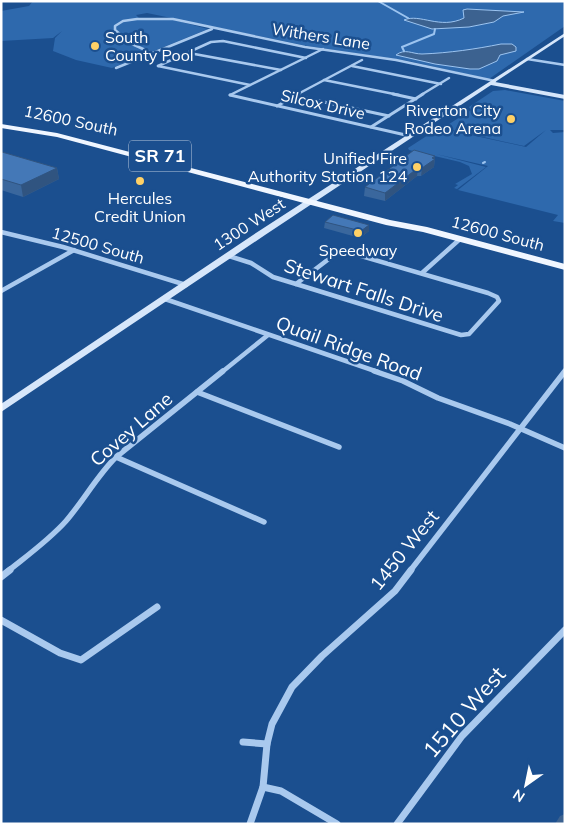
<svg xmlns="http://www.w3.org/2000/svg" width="566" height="825" viewBox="0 0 566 825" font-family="Mulish,sans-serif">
<rect width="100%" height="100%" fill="#1b4f8f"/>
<g fill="#2e69ad">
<polygon points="33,1 559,1 565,2 565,26 489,79 408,61 307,46 147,13 136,15 139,18 174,20 208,29 112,68 76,60 53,51 55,38 62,31 53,38 1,41 1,11 29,6"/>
<polygon points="505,90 565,101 565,130 550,130 553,133 565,132 565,223 553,221 558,215 458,190 488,166 436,154 486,167 457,189 454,188 458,185 455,184 472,174 469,166 460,162 409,150 408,148 439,128 526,147 546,130 524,146 443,128 471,110 469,107 493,91"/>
</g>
<g fill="#3c6290" stroke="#9cc4f0">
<path d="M467 9 524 12 503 16 494 22 469 27 432 29 404 20C420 13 440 30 464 18L463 10Z"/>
<path d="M501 44H512L516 47V51L500 55 497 61 479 69H470L435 64 396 55C405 48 412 54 422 54 449 53 476 49 501 44Z"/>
</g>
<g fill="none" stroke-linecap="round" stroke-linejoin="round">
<g stroke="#9cc4f0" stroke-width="2">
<polyline points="378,1 408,18"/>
<polyline points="404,51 402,47 434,34 435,29"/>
<polyline points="483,163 485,162"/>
</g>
<polygon fill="#3c6290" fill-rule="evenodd" points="565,814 565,824 555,824 560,816"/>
<g stroke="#a9c9ee" stroke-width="2.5">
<polyline points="152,53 132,44 115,30 115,26 123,21 137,19 173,19 305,47 396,60 495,81"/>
<polyline points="189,53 281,70"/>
<polyline points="527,59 565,65"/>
<polyline points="158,66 211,42 223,41 306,58"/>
<polyline points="158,66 250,85"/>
<polyline points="352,66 441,84"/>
<polyline points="116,68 212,29"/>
<polyline points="324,80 399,95"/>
<polyline points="230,95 232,95"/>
<polyline points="230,95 323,49"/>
<polyline points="296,95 362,60"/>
<polyline points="421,95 449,78"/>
</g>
<g stroke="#a9c9ee" stroke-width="3">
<polyline points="393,94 416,99"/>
<polyline points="230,95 410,136"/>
<polyline points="296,96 389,116"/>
<polyline points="277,106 299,94"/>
<polyline points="371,127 423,94"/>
</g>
<g stroke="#a9c9ee" stroke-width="4.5">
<polyline points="1,232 63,247 186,285"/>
<polygon points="344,251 488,293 497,297 499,301 469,334 461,335 296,284 334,255"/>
<polyline points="229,256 251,263 273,277 296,284"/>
<polyline points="422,273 460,239"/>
<polyline points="1,291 74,250"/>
<polyline points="165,299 378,372"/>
<polyline points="222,372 268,335"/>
</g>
<g stroke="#a9c9ee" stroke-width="5.5">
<polyline points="374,371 403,381 438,398 510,424 565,448"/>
<polyline points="197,392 339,447"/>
<polyline points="116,457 264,522"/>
<path d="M8 571C28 555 49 540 66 521 84 500 97 476 116 457L223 371"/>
<polyline points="410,571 565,371"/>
</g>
<g stroke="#a9c9ee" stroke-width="7">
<polyline points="1,577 10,570"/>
<polyline points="1,620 60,653 81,660 157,607"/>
<polyline points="243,742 267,744"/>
<polyline points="263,787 281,791 337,824"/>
<polyline points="250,824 263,787 267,744 272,724 292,687 322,656 395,591 411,570"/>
<polyline points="397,824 462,736 565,630"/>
</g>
<polygon fill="#d6e6fa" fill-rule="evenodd" points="565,33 565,36 495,82 565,95 565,99 491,85 265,235 1,412 1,404 259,231"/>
<polygon fill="#f0f6ff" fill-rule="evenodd" points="1,124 57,133 390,220 427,227 565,264 565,270 423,232 386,225 57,137 1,128"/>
</g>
<g fill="#3a679d">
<polygon points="1,152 57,168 59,179 23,197 1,190"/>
<polygon points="435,156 434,167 421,176 417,176 385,201 364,196 365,187"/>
<polygon points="325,222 369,231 360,238 324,228"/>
</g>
<g fill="#305480">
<polygon points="435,156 434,167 421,176 422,168"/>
<polygon points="57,168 59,179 23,197 21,185"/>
<polygon points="418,168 417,176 385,201 385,193"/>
<polygon points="369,225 369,231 360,238 361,231"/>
</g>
<g fill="#4478b7" stroke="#305480">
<polygon points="414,150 435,156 432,158 435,159 422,168 418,168 385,193 365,187"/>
<polygon points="1,152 2,152 57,168 21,185 1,179"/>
<polygon points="333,215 369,225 361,231 325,222"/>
</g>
<g fill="#ffd166" stroke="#1b4f8f" stroke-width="2">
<circle cx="95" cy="46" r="5"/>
<circle cx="511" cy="119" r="5"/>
<circle cx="417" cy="167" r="5"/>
<circle cx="140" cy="181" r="5"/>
<circle cx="358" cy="233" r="5"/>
</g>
<g text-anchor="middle" stroke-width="5" stroke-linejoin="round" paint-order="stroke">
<g font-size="16" fill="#fff" stroke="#1b4f8f">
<text transform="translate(321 36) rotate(9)" y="6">Withers Lane</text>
<text transform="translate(323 104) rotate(13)" y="6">Silcox Drive</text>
<text transform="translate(71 120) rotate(12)" y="6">12600 South</text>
<text transform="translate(249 224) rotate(-33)" y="6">1300 West</text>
<text transform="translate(498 233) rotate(15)" y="6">12600 South</text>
<text transform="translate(98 245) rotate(16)" y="6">12500 South</text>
</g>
<g font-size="16" fill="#fff" stroke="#1b4f8f" text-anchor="end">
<text x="105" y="43" text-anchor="start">South<tspan x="105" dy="18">County Pool</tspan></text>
<text x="501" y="116">Riverton City<tspan x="501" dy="18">Rodeo Arena</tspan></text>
<text x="407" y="164">Unified Fire<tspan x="407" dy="18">Authority Station 124</tspan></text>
<text x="140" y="204" text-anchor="middle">Hercules<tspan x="140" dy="18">Credit Union</tspan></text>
<text x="358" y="256" text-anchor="middle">Speedway</text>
</g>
<rect fill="#1b4f8f" stroke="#bbcadd" stroke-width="1" x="129" y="140.5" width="62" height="31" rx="4"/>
<g font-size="18" font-weight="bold" fill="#fff">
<text x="160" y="162">SR 71</text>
</g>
<g font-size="19" fill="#fff" stroke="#1b4f8f">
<text transform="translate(364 290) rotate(18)" y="7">Stewart Falls Drive</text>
<text transform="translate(349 348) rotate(20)" y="7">Quail Ridge Road</text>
<text transform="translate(131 429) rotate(-41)" y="7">Covey Lane</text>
<text transform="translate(404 550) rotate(-51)" y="7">1450 West</text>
</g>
<g font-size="22" fill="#fff" stroke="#1b4f8f">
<text transform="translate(464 712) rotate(-49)" y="8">1510 West</text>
</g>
</g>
<rect width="566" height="825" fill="none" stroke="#ffffff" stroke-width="5"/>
<g transform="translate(526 785) rotate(213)" stroke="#1b4f8f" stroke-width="4" paint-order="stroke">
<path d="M0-4L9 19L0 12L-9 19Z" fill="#ffffff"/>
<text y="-8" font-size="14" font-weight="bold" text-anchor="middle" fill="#ffffff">N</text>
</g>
</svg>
